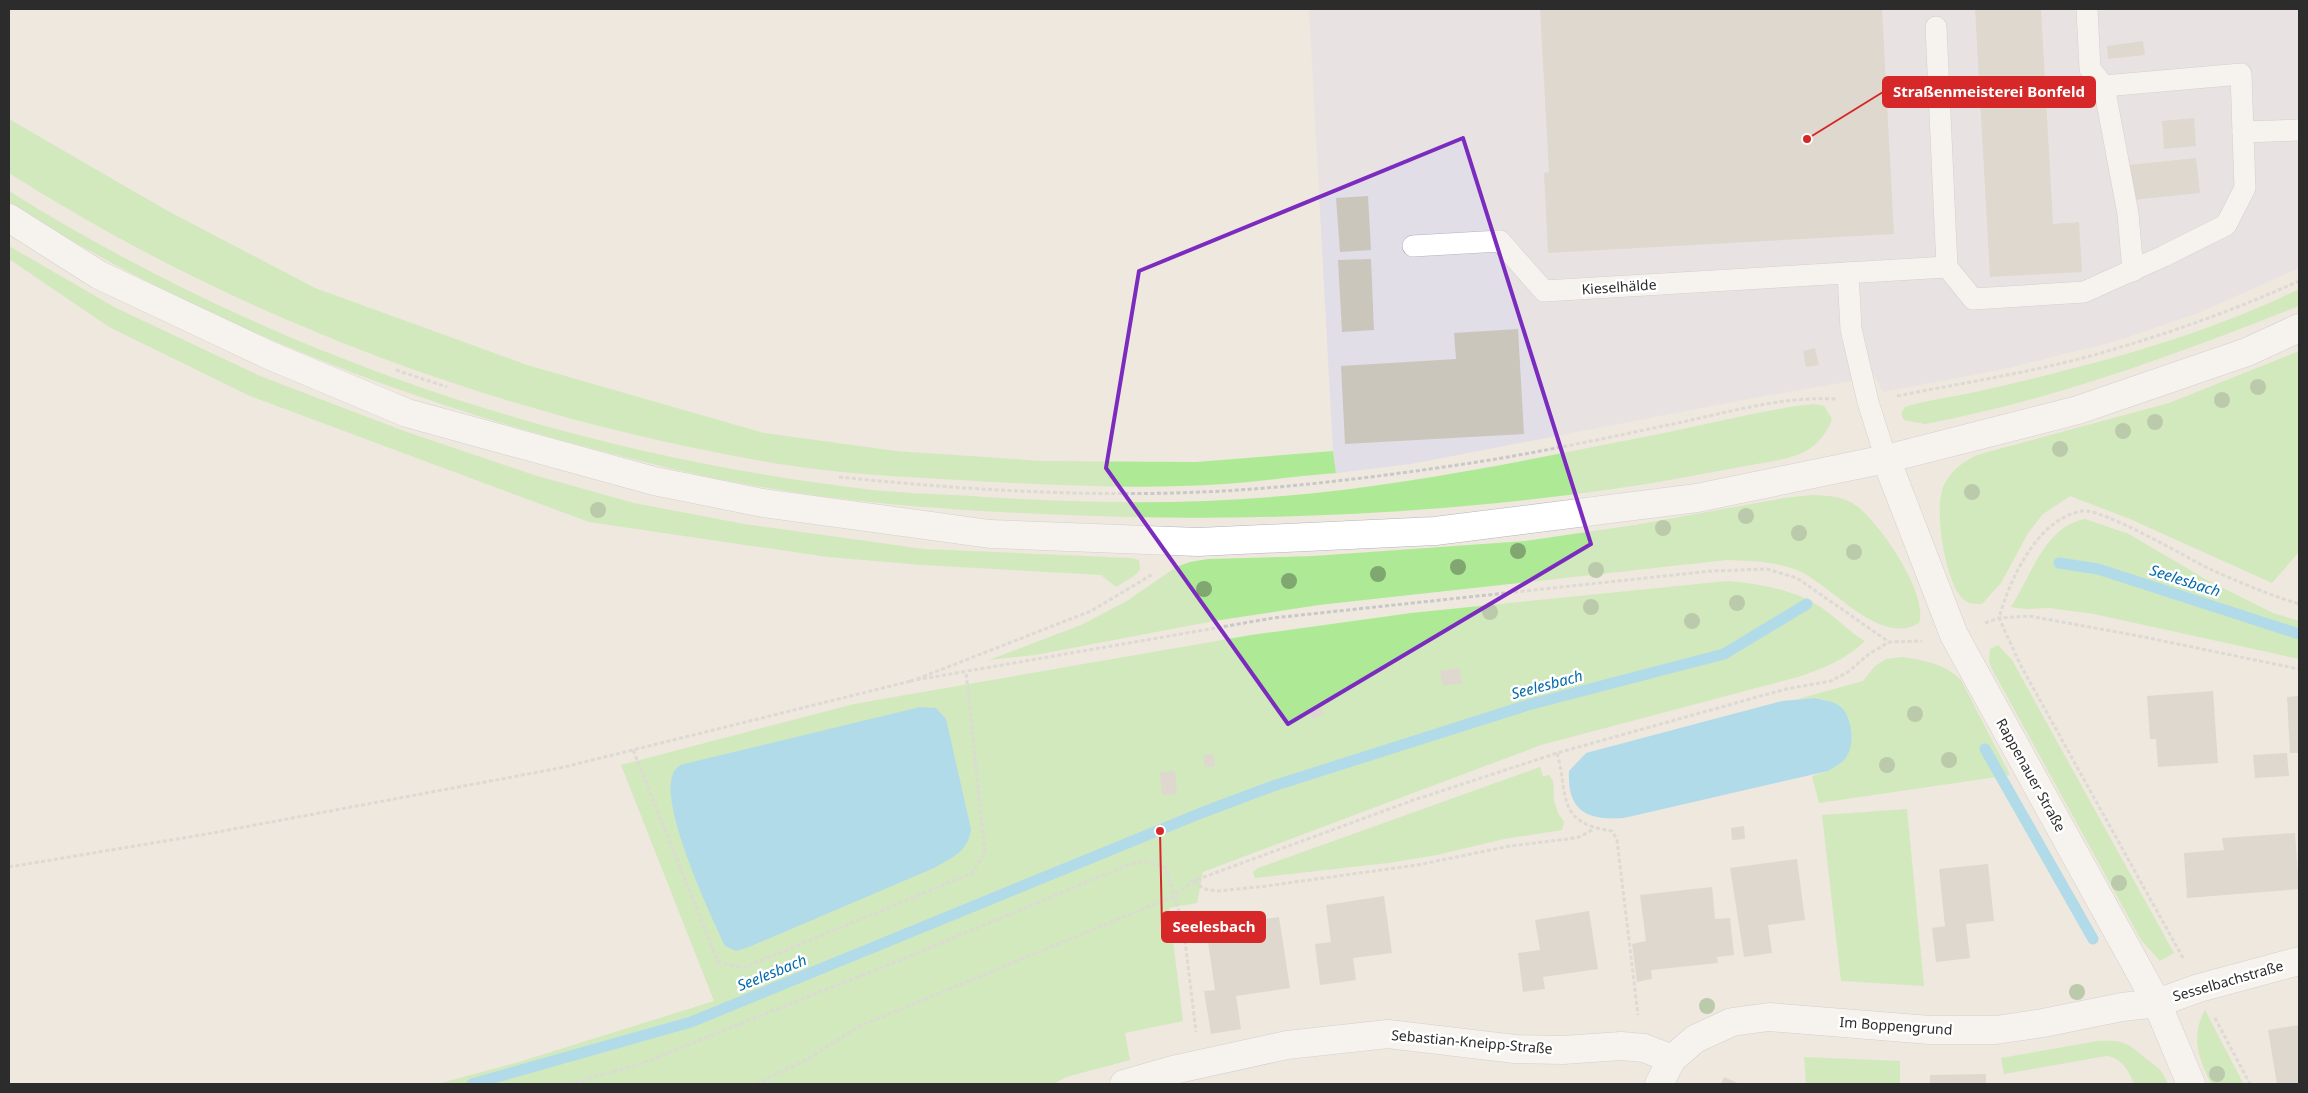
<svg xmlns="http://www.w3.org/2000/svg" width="2308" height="1093" viewBox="0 0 2308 1093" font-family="'Noto Sans',sans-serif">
<rect width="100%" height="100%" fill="#efe8de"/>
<polygon fill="#e1dee7" points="1309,9 2299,9 2299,268 2201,312 2117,341 2004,369 1883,392 1875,377 1754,398 1411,464 1336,473 1333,451"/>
<g fill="#aeea96">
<path d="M9 119 166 210 315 288 527 365 764 433 896 451 1042 461 1196 462 1333 451 1336 473C1299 476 1262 481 1225 484 1138 490 1048 485 960 480 898 477 835 473 773 463 503 417 240 320 9 173Z"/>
<path d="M9 191C269 354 569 455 873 490 910 494 948 494 985 497 1084 503 1184 505 1283 496 1413 485 1541 457 1669 432 1711 423 1754 413 1796 406L1814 404 1824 406 1832 419C1828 430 1820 442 1809 449 1792 460 1766 462 1745 466 1701 474 1657 483 1613 489 1421 516 1235 523 1041 514 952 510 863 504 774 489 708 479 643 462 579 445 379 392 184 313 9 203Z"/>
<polygon points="9,246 116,308 260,376 404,431 534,475 634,503 744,524 924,549 1132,558 1139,560 1140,570 1134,576 1116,587 1101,575 922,565 828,557 589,522 250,396 109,327 9,259"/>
<path d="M2299 289V306C2178 354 2054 400 1925 424L1904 420 1901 414 1905 407 1915 404C1939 398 1965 395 1989 389 2093 365 2204 336 2299 289Z"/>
<path d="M2299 351V552L2272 583 2130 519 2070 496 2043 514 2028 533 2001 583 1982 604C1973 604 1967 604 1961 597 1945 579 1933 507 1944 485 1951 470 1963 462 1977 455L2169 403Z"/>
<path d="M1813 495C1829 496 1845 496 1858 507 1880 524 1929 594 1919 623 1880 647 1833 586 1799 571 1776 561 1751 561 1727 560L1319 605 1214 621 1035 655 989 660 1081 625 1127 601 1176 567 1190 562 1208 559 1313 556 1525 541 1635 525 1784 498Z"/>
<path d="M2085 519 2129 534 2205 579 2273 613 2299 621V659L2094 614 2049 608 2025 609 2011 607C2031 576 2045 526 2085 519Z"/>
<path d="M1727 581C1760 584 1794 589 1822 608 1838 619 1848 631 1865 641 1843 661 1826 667 1798 677L1541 745 1203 872 1197 903 1169 908 1183 1021 1125 1033 1130 1060 1066 1077 1054 1084H437L519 1062 714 1001 621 765 854 704 1251 635 1411 613Z"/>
<polygon points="1998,645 2012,660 2174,953 2160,961 2141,940 1992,669 1989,661 1990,649"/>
<path d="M1902 657C1923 660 1946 664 1961 680L2010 775 1819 803 1812 776 1828 771 1840 764 1829 701 1814 698 1798 699 1863 681 1875 666 1886 659Z"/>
<polygon points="1540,767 1543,776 1549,775 1553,781 1554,801 1558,813 1564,822 1562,830 1504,839 1437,855 1388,863 1255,878 1253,872 1258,868"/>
<polygon points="1907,809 1924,986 1841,981 1822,815"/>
<path d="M2205 1010 2243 1083V1084H2211C2199 1059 2190 1037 2205 1010Z"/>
<path d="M2098 1041C2129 1039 2129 1046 2152 1063 2162 1071 2162 1071 2168 1084H2134C2129 1071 2121 1057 2106 1056L2004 1074 2001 1058Z"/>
<polygon points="1804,1057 1900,1061 1900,1084 1806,1084"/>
</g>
<g fill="#68ccf9">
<path d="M1814 698C1823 700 1834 701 1841 707 1852 717 1855 744 1847 756 1843 763 1835 767 1828 771L1624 818C1587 821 1567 811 1569 771L1586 753 1782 701Z"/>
<path d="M920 707 936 708 946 719 971 829C968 852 953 857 934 868L749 947 736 951 725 946C710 914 659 806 673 774 674 770 678 767 680 765Z"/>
</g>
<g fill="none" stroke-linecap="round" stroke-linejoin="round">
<g stroke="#68ccf9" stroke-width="11">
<polyline points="2059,563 2098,569 2299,634"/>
<polyline points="1985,749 2093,939"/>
<polyline points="472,1084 691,1022 1201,813 1273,786 1528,705 1724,654 1807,604"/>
</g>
</g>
<g fill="#cac6bc">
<polygon points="1540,9 1882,9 1894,234 1548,253 1544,173 1549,172"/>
<polygon points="1975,9 2041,9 2053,224 2079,222 2082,272 1990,277"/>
<polygon points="2143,41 2145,55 2108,59 2107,46"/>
<polygon points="2194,118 2196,146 2164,149 2162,121"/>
<polygon points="2196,158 2200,193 2132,200 2128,165"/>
<polygon points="1368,196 1371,250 1340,252 1336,198"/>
<polygon points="1371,259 1374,330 1342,332 1338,260"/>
<polygon points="1518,329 1524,434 1345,444 1341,366 1456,359 1454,333"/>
<polygon points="1815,348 1819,365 1806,367 1803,351"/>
<polygon points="1460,668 1462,683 1443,686 1440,671"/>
<polygon points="2213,691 2218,763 2158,767 2156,739 2150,739 2147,696"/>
<polygon points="2299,696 2299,753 2290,753 2287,697"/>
<polygon points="1319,705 1324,714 1312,719 1307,710"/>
<polygon points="2287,753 2289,776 2255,778 2253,755"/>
<polygon points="1213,754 1215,766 1205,767 1203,755"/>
<polygon points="1175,771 1177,794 1162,795 1160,772"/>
<polygon points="1744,826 1745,839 1732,840 1731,828"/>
<polygon points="2295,833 2299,889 2187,898 2184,853 2224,850 2222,838"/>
<polygon points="1797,859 1805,920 1768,925 1772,953 1744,957 1730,868"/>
<polygon points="1988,864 1994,921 1966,924 1970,958 1936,962 1932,928 1945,926 1939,869"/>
<polygon points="1712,887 1715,919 1730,918 1734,955 1717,957 1718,963 1651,970 1652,979 1637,982 1632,944 1646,941 1640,895"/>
<polygon points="1384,896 1392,953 1353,958 1356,980 1320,985 1315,944 1331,942 1326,905"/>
<polygon points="1589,911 1598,969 1543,977 1545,989 1523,992 1518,953 1540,950 1535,920"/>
<polygon points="1279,917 1290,988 1236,996 1241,1029 1211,1034 1204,991 1215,990 1206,928"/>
<polygon points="2299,1025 2299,1084 2277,1084 2268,1030"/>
<polygon points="1986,1074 1986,1084 1930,1084 1930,1075"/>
<polygon points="1724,1077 1740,1084 1721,1084"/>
</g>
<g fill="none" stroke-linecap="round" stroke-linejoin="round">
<defs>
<g id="lane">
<polyline points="2087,9 2090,69 2104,86"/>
<polyline points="1413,246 1500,241 1544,291 1947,267 1936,27"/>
<polyline points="1947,267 1973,299 2084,292 2164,256 2226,225 2245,188 2243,132 2299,130"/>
<polyline points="2133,271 2128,214 2104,86 2241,74 2243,132"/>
<polyline points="1848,273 1851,329 1868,402 1886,459"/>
</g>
<g id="street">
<polyline points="1886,459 1954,635 2157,1003 2191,1084"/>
<polyline points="1124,1084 1173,1070 1287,1045 1388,1034 1515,1049 1563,1050 1621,1046 1644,1048 1672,1059"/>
<polyline points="1659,1084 1672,1059 1695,1039 1732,1022 1769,1017 1930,1030 1996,1030 2043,1023 2122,1007 2157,1003 2199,988 2299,961"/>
</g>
<polyline id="secondary" points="9,218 99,275 271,356 407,413 654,481 763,503 990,534 1198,542 1435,531 1697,498 1886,459 2078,410 2247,352 2299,328"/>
</defs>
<use href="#lane" stroke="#b2b3c1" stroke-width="22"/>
<use href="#street" stroke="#b2b3c1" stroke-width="29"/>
<use href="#secondary" stroke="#b2b3c1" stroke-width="29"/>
<g stroke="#c8c8c8" stroke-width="3" stroke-dasharray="4 2.5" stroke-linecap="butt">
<polyline points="396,370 447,387"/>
<path d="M1897 396C1972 381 2048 370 2121 347 2182 329 2241 307 2299 281"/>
<path d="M839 477C966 490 1096 498 1223 491 1309 486 1399 474 1484 461 1552 450 1620 435 1687 421 1736 410 1787 396 1837 399"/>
<polyline points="1985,623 1999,618 2029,616 2139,636 2299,669"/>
<polyline points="917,679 1091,611 1153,574"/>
<polyline points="910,681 1273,618 1711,571 1767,569 1797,578 1889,642 1922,641"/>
<polyline points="633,750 718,962 743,968 972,873 985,853 966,672"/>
<path d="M1557 753C1569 795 1555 823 1612 831L1617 840 1638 1015"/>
<polyline points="9,867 207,834 560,768 911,681"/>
<polyline points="1194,881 1204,889 1218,891 1266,886 1417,865 1510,846 1568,839 1579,837 1594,829"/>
<path d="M2183 958 2021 666 1999 618C2010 579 2037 519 2082 511 2103 508 2187 558 2210 569 2238 582 2270 595 2299 604"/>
<polyline points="2215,1018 2250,1084"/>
<polyline points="569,1084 640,1064 900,960 1130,864 1147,862 1165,867 1183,924 1196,1032"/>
<polyline points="756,1084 806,1060 860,1026 1174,896 1193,881 1411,801 1557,753 1786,689 1831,681 1848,672 1869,654 1889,642"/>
</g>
<use href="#lane" stroke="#fff" stroke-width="21"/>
<use href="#street" stroke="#fff" stroke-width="28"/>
<use href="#secondary" stroke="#fff" stroke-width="28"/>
</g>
<g fill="#7fa76f">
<circle cx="2258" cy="387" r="8"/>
<circle cx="2222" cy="400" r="8"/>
<circle cx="2155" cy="422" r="8"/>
<circle cx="2123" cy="431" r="8"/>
<circle cx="2060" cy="449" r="8"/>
<circle cx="1972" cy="492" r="8"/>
<circle cx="598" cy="510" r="8"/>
<circle cx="1746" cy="516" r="8"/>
<circle cx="1663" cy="528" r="8"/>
<circle cx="1799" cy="533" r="8"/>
<circle cx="1518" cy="551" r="8"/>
<circle cx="1854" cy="552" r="8"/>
<circle cx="1458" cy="567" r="8"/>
<circle cx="1596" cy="570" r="8"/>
<circle cx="1378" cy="574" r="8"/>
<circle cx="1289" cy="581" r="8"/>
<circle cx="1204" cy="589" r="8"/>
<circle cx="1737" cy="603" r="8"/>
<circle cx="1591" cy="607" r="8"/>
<circle cx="1490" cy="612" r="8"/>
<circle cx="1692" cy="621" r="8"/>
<circle cx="1915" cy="714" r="8"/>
<circle cx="1949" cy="760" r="8"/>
<circle cx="1887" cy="765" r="8"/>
<circle cx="2119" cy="883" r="8"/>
<circle cx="2077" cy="992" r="8"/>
<circle cx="1707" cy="1006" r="8"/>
<circle cx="2217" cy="1074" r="8"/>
</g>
<path d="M0 0H2308V1093H0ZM1463 138 1591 544 1288 724 1106 468 1139 271Z" fill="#efe8de" fill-opacity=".55" fill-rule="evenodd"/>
<path fill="none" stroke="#7b2cbf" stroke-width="4" stroke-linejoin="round" d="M1463 138 1591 544 1288 724 1106 468 1139 271Z"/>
<g text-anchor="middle" stroke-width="5" stroke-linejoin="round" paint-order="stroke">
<g font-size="14" fill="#2c2c2c" stroke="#fff">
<text transform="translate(1619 287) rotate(-4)" y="5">Kieselhälde</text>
<text transform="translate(2031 775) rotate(61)" y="5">Rappenauer Straße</text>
<text transform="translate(2228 981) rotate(-16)" y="5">Sesselbachstraße</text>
<text transform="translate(1896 1026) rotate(4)" y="5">Im Boppengrund</text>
<text transform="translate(1472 1042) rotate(5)" y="5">Sebastian-Kneipp-Straße</text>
</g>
<g font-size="15" font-style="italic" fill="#0269ab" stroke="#fff">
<text transform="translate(2185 581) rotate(18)" y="5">Seelesbach</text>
<text transform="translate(1547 685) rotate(-15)" y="5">Seelesbach</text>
<text transform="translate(772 973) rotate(-22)" y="5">Seelesbach</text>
</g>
</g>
<path fill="none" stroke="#d62828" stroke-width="2" d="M1807 139L1883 92M1160 831L1162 927"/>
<g fill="#d62828" stroke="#fff" stroke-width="2">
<circle cx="1807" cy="139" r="5"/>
<circle cx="1160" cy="831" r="5"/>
</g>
<g fill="#d62828" stroke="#d62828" stroke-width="2">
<rect x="1883" y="77" width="212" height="30" rx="5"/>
<rect x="1162" y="912" width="103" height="30" rx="5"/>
</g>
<g font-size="15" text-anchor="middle" font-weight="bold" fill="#fff">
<text x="1989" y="97">Straßenmeisterei Bonfeld</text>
<text x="1214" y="932">Seelesbach</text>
</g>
<rect width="2308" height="1093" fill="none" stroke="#2c2c2c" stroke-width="20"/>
</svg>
